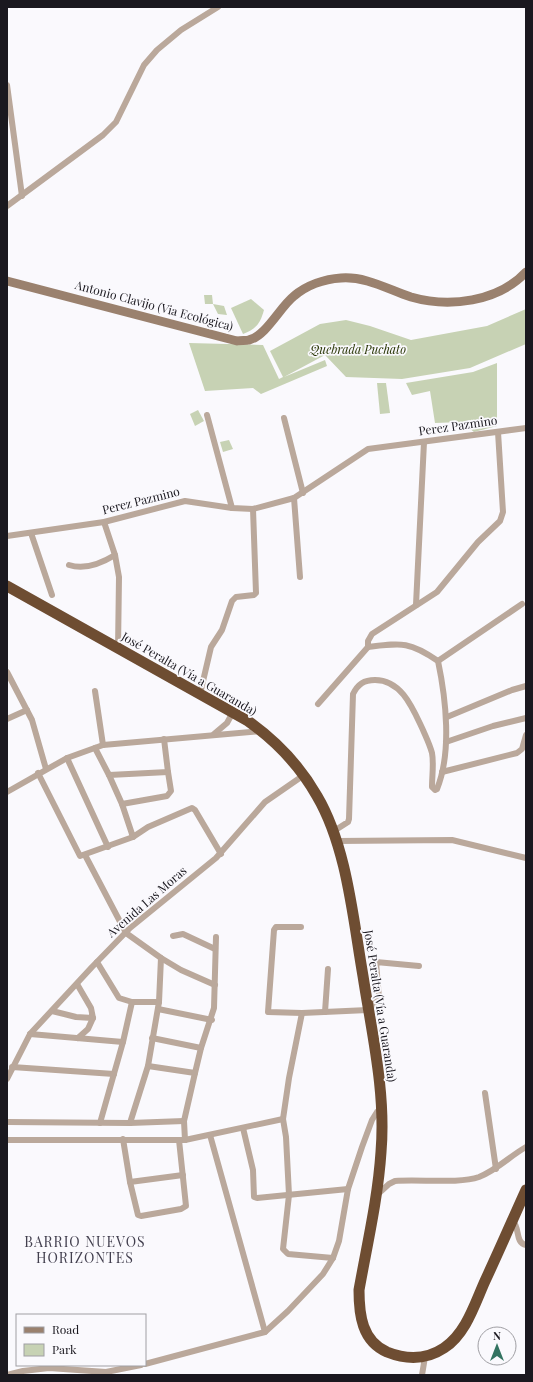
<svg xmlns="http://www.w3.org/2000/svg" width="533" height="1382" viewBox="0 0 533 1382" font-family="'Playfair Display',serif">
<rect width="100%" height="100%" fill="#faf9fd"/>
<g fill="#c7d2b4">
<polygon points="204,295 212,295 213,304 224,306 227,315 218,314 213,304 205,304"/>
<path d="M251 299 264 310C260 324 256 329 243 334L231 308Z"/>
<polygon points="526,309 526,344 470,368 402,379 346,377 325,355 284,377 325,360 327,366 261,394 253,388 205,391 189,343 263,345 279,379 283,377 270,351 320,324 346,320 370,326 411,340 487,326"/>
<polygon points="497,363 497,426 474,432 462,422 435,423 430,391 412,395 406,383 473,372"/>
<polygon points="377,383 386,383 390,413 380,414"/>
<polygon points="198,410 204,421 195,426 190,414"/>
<polygon points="229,440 233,449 223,452 220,442"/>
</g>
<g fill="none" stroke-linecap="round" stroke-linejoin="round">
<g stroke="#baa89b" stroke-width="6">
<polyline points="7,85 22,196"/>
<polyline points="7,206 103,135 116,122 144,65 157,50 181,30 218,7"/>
<polyline points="207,415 232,508"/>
<polyline points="284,418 303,493"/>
<polyline points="294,498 300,577"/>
<polyline points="104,522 115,555 119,577 118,649"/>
<polyline points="31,533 52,595"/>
<polyline points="7,536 104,522 185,501 232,508 253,509 294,498 368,449 526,428"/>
<path d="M69 565C84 570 102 563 115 555"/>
<polyline points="416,605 424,442"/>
<polyline points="438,661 522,604"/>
<polyline points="7,672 32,720 46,769"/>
<polyline points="95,691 103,745"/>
<polyline points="200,694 211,647 222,630 232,601 236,597 254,595 256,593 253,509"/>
<polyline points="318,704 368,647"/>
<polyline points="447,717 512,690 526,686"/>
<polyline points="7,719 27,710"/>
<polyline points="214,734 227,723 233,712"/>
<polyline points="446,742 493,726 526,718"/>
<polyline points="95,748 109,775 168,772 164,739"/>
<polyline points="67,758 108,847"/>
<polyline points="442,772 517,753 522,749 526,735"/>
<polyline points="38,773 80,856 133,837"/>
<polyline points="109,775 122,804 133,837 148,827 192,808 195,810 221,854"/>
<polyline points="7,792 67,758 103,745 261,731"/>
<polyline points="122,804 167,796 171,791 168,772"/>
<path d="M334 831 348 822 349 819 353 694C358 684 364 680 375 680 402 680 413 709 423 730 426 737 430 745 432 753 434 763 432 776 432 787L435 790 437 789C452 752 446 699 438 661 409 641 401 643 368 647V641L372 634 437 592 478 542 500 521 503 512 498 432"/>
<polyline points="337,841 452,840 526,858"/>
<polyline points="85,855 126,933 161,958 159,1002 132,1002"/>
<polyline points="301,927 276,927 274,930 268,1012 302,1013 368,1010 379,998 376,962 419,966"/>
<polyline points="173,936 183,934 215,949"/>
<polyline points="161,958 181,970 215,985"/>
<polyline points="97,962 119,998 132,1002 123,1042"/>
<polyline points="158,1009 212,1020"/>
<polyline points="52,1011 76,1017 93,1018 91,1008 77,984"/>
<polyline points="325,1012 328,969"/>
<polyline points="302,1013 289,1078 283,1119 286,1137 289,1195 283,1249 288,1254 333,1258"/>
<polyline points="30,1034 123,1042 100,1123"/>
<polyline points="78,1038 88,1029 93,1018"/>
<polyline points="152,1038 201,1048"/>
<polyline points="148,1066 195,1073"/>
<polyline points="12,1067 114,1074"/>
<polyline points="7,1079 30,1034 92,967 130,928 216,858 265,802 304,775"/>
<polyline points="485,1093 496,1169"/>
<polyline points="7,1122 130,1123 184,1121"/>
<polyline points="130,1123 148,1066 159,1002"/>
<polyline points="243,1128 253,1170 254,1197 257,1198 348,1189"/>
<polyline points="210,1135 265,1332"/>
<polyline points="123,1139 130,1182 138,1215 141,1216 181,1209 186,1206 179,1140"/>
<polyline points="7,1140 185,1140 283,1119"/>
<polyline points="185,1140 184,1121 195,1073 201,1048 214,1008 216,937"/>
<polyline points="130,1182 183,1175"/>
<path d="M378 1194 389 1184 395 1181C419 1179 459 1184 479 1177 497 1170 510 1156 526 1147"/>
<path d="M513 1221C520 1228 515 1243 526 1245"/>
<polyline points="145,1364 265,1332 288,1311 323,1274 333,1258 339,1241 348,1189 362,1147 372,1120 377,1112 381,1109"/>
<polyline points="7,1375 23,1371 49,1368 106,1372 141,1365"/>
<polyline points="422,1375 425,1357"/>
</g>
<path stroke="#9a816e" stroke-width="9" d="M7 281 237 341C241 340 246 341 249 340 266 336 280 307 294 296 307 285 325 279 341 278 366 276 389 290 411 297 449 308 498 302 526 272"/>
<path stroke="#6e4d32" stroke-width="11" d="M7 586 248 721C276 741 300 766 317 796 347 847 353 919 363 976 372 1034 386 1093 381 1152 378 1198 367 1245 359 1290 359 1315 362 1341 387 1352 407 1360 426 1360 444 1348 466 1334 475 1303 485 1281 499 1251 512 1221 526 1190"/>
</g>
<g text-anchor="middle" stroke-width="3.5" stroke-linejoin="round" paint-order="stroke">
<g font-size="12" fill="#1a181f" stroke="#faf9fd">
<text transform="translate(154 306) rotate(15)" y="4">Antonio Clavijo (Via Ecológica)</text>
<text transform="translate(458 426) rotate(-8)" y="4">Perez Pazmino</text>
<text transform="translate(141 501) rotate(-14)" y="4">Perez Pazmino</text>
<text transform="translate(189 674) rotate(30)" y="4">José Peralta (Vía a Guaranda)</text>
<text transform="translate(147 902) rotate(-41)" y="4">Avenida Las Moras</text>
<text transform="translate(380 1006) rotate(81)" y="4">José Peralta (Vía a Guaranda)</text>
</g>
<g font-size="12" font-style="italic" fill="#273403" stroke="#faf9fd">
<text x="358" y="354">Quebrada Puchato</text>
</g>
<g font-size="14" letter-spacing="1" fill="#423f4e" stroke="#faf9fd">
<text x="85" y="1247">BARRIO NUEVOS<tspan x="85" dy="16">HORIZONTES</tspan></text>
</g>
</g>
<rect width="533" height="1382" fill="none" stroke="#1a181f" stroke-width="16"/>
<rect x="16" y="1314" width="130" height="52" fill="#faf9fd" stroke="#a09fa4"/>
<rect x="24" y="1327" width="20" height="6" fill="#9a816e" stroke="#a09fa4"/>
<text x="52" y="1334" font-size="12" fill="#1a181f">Road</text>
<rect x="24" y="1344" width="20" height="12" fill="#c7d2b4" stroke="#a09fa4"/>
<text x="52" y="1354" font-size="12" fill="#1a181f">Park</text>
<g transform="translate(497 1346)"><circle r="19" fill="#faf9fd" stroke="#a09fa4"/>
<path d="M0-3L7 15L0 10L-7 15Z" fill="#337361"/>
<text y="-6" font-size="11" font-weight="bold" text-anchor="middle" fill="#1a181f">N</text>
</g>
</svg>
